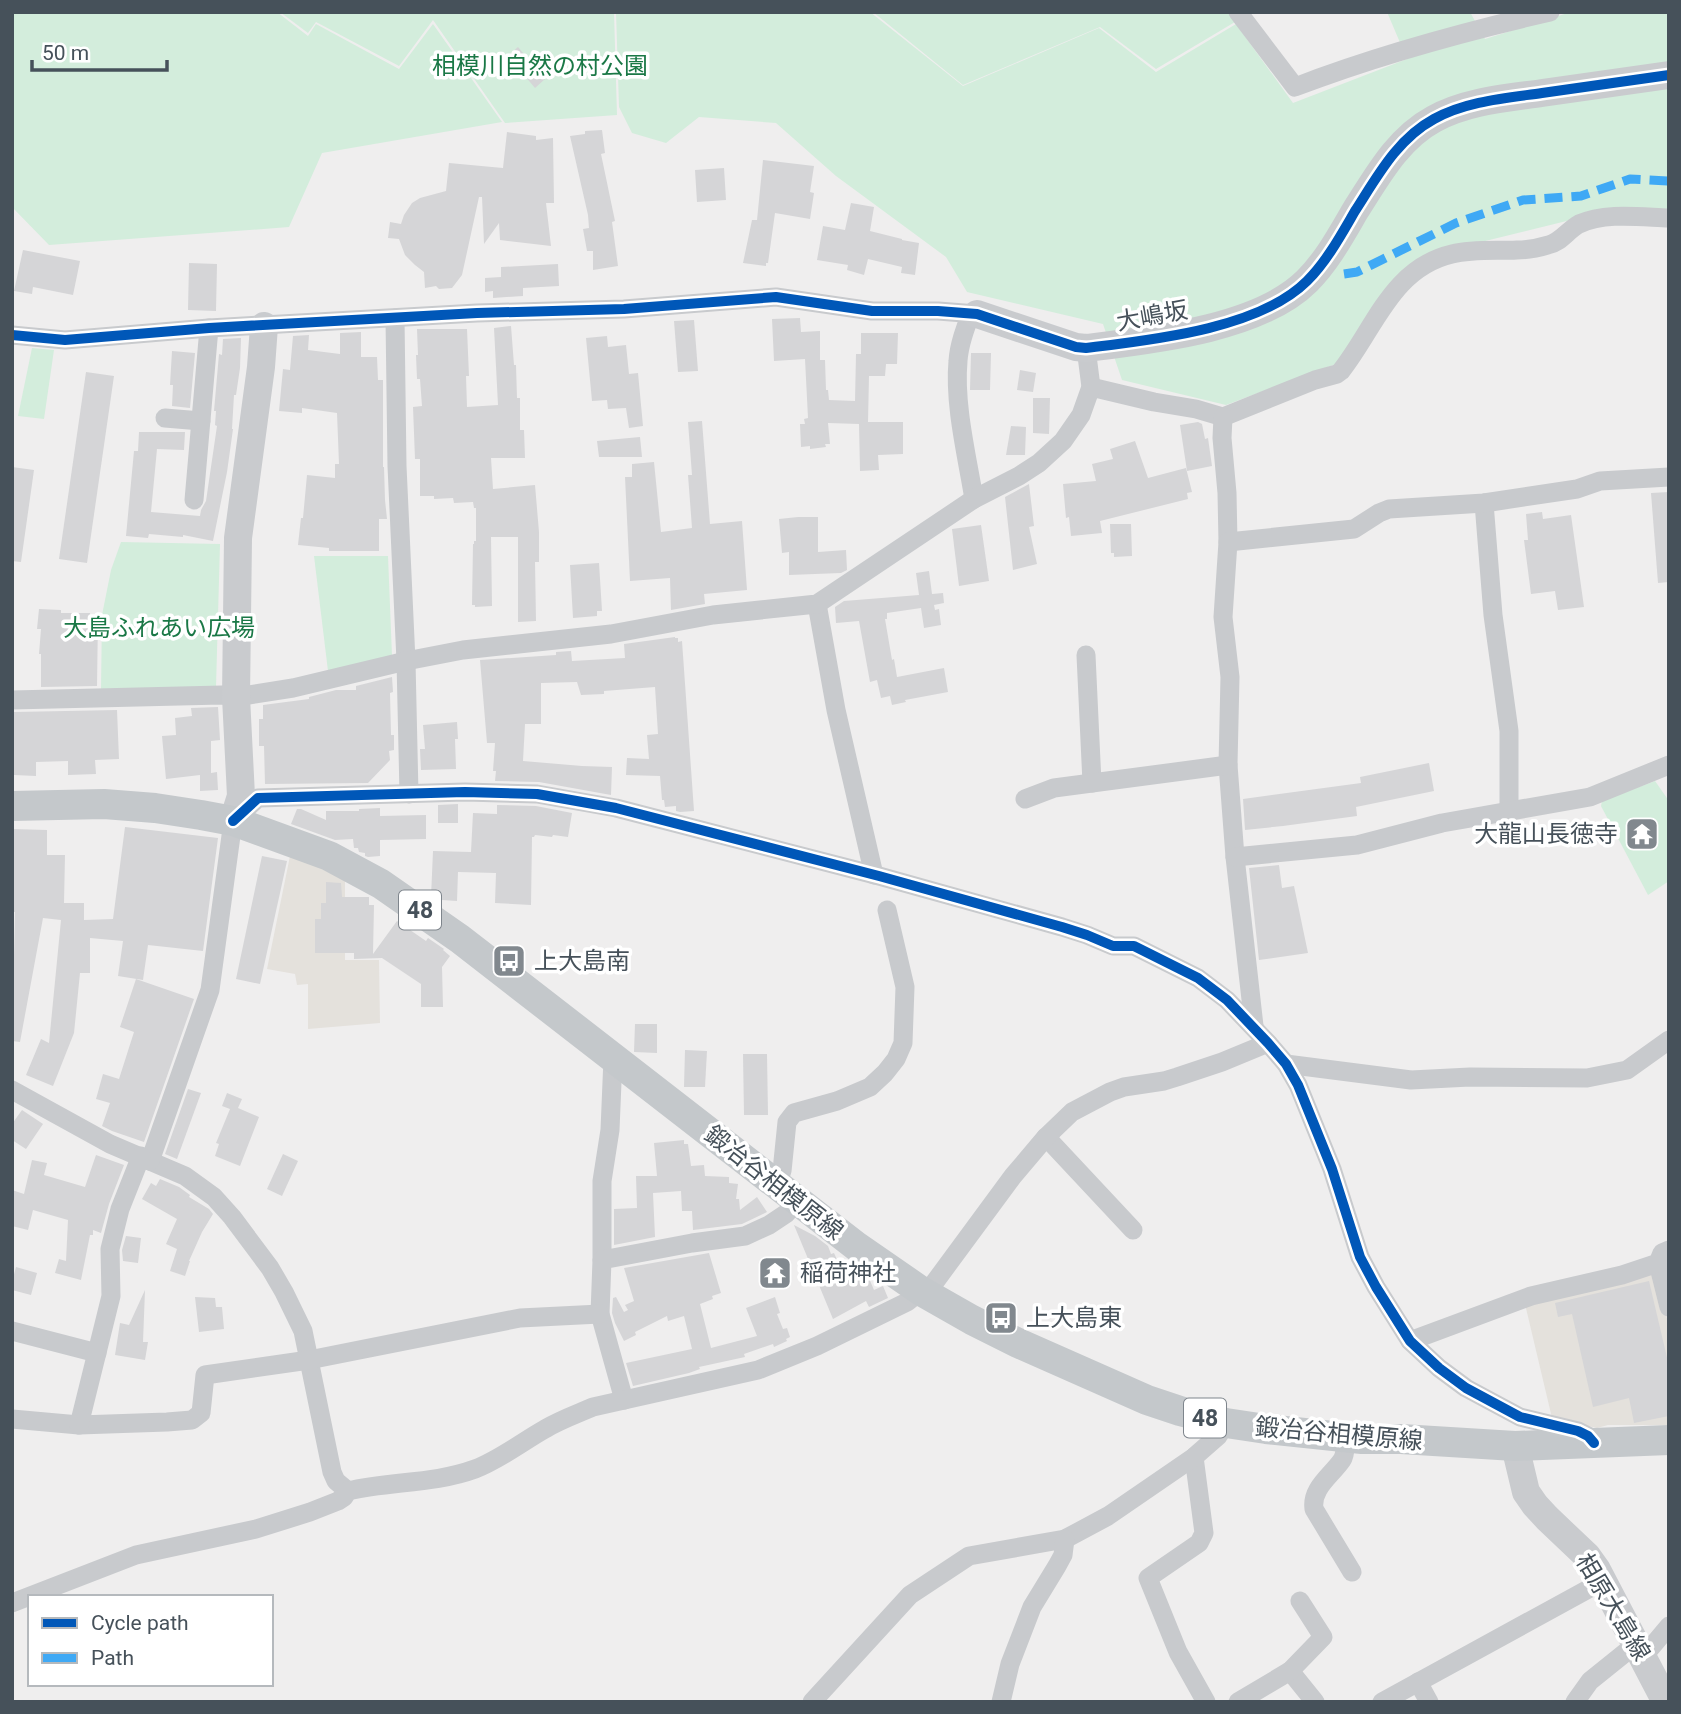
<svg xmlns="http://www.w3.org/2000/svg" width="1681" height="1714" viewBox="0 0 1681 1714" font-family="Roboto,'Noto Sans JP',sans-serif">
<rect width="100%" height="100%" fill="#efeeee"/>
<g fill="#e4e1dc">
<polygon points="290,856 314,865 345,880 345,960 379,960 380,1023 308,1029 308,984 297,985 295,974 267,969"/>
<polygon points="1656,1273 1669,1327 1669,1425 1608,1425 1597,1428 1552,1418 1525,1304"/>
</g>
<g fill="#d3eddc">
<polygon points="12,12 277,12 308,36 316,24 399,69 433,24 502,122 322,153 289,227 49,245 12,207"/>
<polygon points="280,12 614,12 617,115 505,123 433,20 399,66 316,22 308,33"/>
<polygon points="616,12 870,12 963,86 1099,28 1156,72 1236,24 1293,103 1407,59 1387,12 1470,12 1485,39 1571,12 1669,12 1669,214 1599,213 1424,256 1352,358 1226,405 1122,380 1103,324 967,292 946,257 836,176 776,123 699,117 666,143 632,133 619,107"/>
<polygon points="873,12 1230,12 1235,22 1156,69 1100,27 963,85"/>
<polygon points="32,348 54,350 44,419 18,416"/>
<polygon points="121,542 220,544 216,687 101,689 102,615 111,570"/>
<polygon points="314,556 388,556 392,656 328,671"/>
<polygon points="1655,781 1669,801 1669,881 1648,895 1601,806 1602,801"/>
</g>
<g fill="#d5d5d7">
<polygon points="518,47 545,79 535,88 508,56"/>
<polygon points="602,130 605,153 601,154 615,221 612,222 618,266 593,270 593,251 587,251 583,229 589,228 588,215 570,136 585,134 585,131"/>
<polygon points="507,132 536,136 536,140 553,138 554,203 546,203 551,246 500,240 499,223 484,244 482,197 479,197 462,275 452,288 439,289 436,286 425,288 424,272 415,265 405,255 399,239 388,238 390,222 401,224 404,215 412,203 420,198 446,191 449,163 503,168"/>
<polygon points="763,160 814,166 810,192 814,193 810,219 775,213 768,263 766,263 766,266 743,263 752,220 757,220"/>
<polygon points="724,168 726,200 697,202 695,170"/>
<polygon points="851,203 874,207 870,231 902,239 902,240 919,243 915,275 901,273 902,267 868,259 864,275 847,270 848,265 817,260 823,226 845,230"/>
<polygon points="23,250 80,261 73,295 33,287 32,294 14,291"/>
<polygon points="189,263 217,264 216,311 188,310"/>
<polygon points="558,264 559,286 523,288 523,296 493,298 493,291 485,292 485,278 501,277 501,267"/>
<polygon points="800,318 801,332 820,331 820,360 825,360 826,390 828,390 829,400 855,401 856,354 861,354 861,333 898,333 897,364 886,364 885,376 869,376 868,422 903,422 903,454 878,455 879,470 860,471 859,424 828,423 830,444 825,444 826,447 810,449 810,446 801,447 800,424 805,424 804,419 808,418 805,359 774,361 772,319"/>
<polygon points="694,320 698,371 678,372 674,321"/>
<polygon points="511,326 514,365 516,365 517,398 520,398 520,430 524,430 525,458 491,458 493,489 535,485 539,532 539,562 535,562 536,621 518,622 518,537 491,537 492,606 475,607 475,605 472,605 473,544 474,544 474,541 476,541 476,508 474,508 473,502 454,503 453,498 434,499 434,496 420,496 420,459 415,459 413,407 422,406 420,379 417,379 416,355 418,355 417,329 467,329 469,376 466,376 467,407 498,405 494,328"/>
<polygon points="361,332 361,357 377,357 378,380 383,380 383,467 384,467 385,500 387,519 379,519 379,551 329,551 329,548 298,545 301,518 303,518 307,475 335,478 335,464 339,464 337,413 302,408 302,413 279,411 283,369 290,370 293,336 309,335 308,350 340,354 340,333"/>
<polygon points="607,336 608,347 626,345 629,374 638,373 643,426 629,428 626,408 608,409 607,400 592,401 586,338"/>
<polygon points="241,338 240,368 236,395 234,395 232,429 233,429 227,472 213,541 183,535 183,537 149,534 148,538 126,536 134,451 138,451 139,432 185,432 184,450 157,449 151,512 200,516 201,510 206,501 217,426 215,425 216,411 214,411 219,354 222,355 223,339"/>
<polygon points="172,351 195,353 190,408 172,406 173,385 170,385"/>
<polygon points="971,353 991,353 990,390 970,390"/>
<polygon points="1020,370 1036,373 1033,392 1017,390"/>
<polygon points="86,372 114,376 87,563 59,559"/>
<polygon points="1033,398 1050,398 1049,434 1033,433"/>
<polygon points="702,421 710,524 742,521 747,590 704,594 705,604 671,610 670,578 630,581 625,477 632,477 632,464 654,462 661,532 692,528 688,475 692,475 688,422"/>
<polygon points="1198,422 1202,424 1205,439 1208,438 1212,466 1187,471 1180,425"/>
<polygon points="1011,426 1026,427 1025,455 1006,455"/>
<polygon points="640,437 642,457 599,457 597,441"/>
<polygon points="1135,441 1148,478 1186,468 1192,492 1187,493 1188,499 1100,521 1102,533 1071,536 1069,517 1066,518 1063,484 1096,481 1092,464 1113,459 1110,449"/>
<polygon points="12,467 34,470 21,562 12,561"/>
<polygon points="1029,484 1034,526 1029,527 1037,564 1013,570 1005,497"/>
<polygon points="1669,492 1669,582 1658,583 1651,493"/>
<polygon points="1542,512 1543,519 1571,515 1584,607 1558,610 1555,591 1531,594 1524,540 1528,540 1526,514"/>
<polygon points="798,517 818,517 818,552 846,550 847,570 841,573 789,575 789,552 782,553 779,519"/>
<polygon points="1110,524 1131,524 1132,556 1114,557 1114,553 1111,553"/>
<polygon points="981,525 989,581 959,586 952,529"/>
<polygon points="599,563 602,611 597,611 597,616 573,618 570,565"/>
<polygon points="929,571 932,594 943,593 944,603 934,605 935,610 939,609 941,625 924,628 921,608 887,613 887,619 885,619 892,660 894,659 897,677 944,668 948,692 905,700 906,702 892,705 890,696 881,698 877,680 870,682 859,621 836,623 835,607 844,601 919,595 916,573"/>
<polygon points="39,609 61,610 61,613 90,613 90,617 98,617 97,686 41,687 41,654 39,654 41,629 37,629"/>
<polygon points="675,637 675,638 678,638 678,642 682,641 694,811 680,812 676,811 676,806 665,807 664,800 662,800 660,776 626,775 627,758 649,759 647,735 658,734 655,687 604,691 604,694 581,695 577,682 541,683 541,724 525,724 523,761 582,766 612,767 611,795 539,782 495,781 496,771 493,771 495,743 487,743 480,660 556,655 556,652 571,651 572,661 625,658 624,644"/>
<polygon points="392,677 393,692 390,693 391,735 394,735 394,750 389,751 390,760 368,783 265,784 264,746 259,746 259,719 263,719 263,705 309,699 309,697 336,690 356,690 356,686"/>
<polygon points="218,707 220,740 211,741 211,773 217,772 218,790 200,791 200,775 166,779 162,736 176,735 175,718 192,716 191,708"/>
<polygon points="117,710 119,759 95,760 96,774 68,775 68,761 36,762 36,776 14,775 14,768 12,768 12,713 14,712"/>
<polygon points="457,722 458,739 455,739 456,769 421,770 420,749 425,749 423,725"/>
<polygon points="1429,763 1434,791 1356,807 1357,816 1283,826 1245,830 1243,799 1361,783 1360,777"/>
<polygon points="458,804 458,823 438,823 438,805"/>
<polygon points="497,805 536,806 572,813 568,837 553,835 552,837 535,835 534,837 532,837 531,905 495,903 496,873 458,872 457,901 442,900 442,898 431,897 433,851 471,852 473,813 497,814"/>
<polygon points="380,808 380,816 426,815 426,839 380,840 380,856 368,857 365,856 365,853 359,852 358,848 354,848 353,839 335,840 291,824 297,809 301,809 326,820 326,811 359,811 359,809"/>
<polygon points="125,827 218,838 203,951 148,945 143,980 118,976 123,941 90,938 90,973 80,973 74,1033 53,1086 26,1075 41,1039 49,1043 61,920 43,918 20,1042 12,1041 15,912 12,912 12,829 47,830 47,855 65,855 64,903 84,903 84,920 113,919"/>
<polygon points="262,856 287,861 260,984 236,979"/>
<polygon points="1279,865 1282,888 1294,886 1308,953 1259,960 1249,868"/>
<polygon points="326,882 341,883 342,897 369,897 369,905 374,905 373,954 397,921 426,941 428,938 444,949 443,950 450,956 442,967 443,1007 421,1007 421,984 382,958 354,959 354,953 315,953 315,919 321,919 321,903 326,903"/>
<polygon points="136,979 194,999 144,1142 112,1131 102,1126 110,1103 96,1099 103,1074 119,1079 134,1032 120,1027"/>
<polygon points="635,1024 657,1024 657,1053 634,1052"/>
<polygon points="685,1050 707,1051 705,1087 684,1087"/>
<polygon points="743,1054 767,1054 768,1115 744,1115"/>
<polygon points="188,1089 201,1093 177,1159 165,1154"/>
<polygon points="227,1093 242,1099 238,1108 259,1117 240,1166 215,1156 219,1144 216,1143 230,1109 222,1106"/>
<polygon points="22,1110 43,1124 26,1149 12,1140 12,1124"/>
<polygon points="684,1140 684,1144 688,1144 691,1166 704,1165 705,1176 729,1177 729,1183 738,1184 736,1199 739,1199 740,1210 757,1197 767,1212 742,1224 693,1230 692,1211 682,1211 681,1191 653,1193 655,1237 614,1245 614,1209 637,1208 636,1176 657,1176 654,1143"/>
<polygon points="283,1154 298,1161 282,1196 267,1189"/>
<polygon points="96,1155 124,1165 109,1204 101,1233 93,1230 93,1235 90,1235 81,1280 55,1273 59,1259 66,1261 68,1220 33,1210 28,1230 12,1226 12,1190 24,1194 32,1160 47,1163 44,1175 85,1187"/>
<polygon points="160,1179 179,1187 190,1195 189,1197 209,1209 213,1214 202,1232 189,1261 190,1261 185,1276 170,1271 177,1249 166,1244 177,1219 142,1199 151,1183 156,1186"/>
<polygon points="794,1225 815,1236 828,1246 831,1254 834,1253 843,1273 856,1267 862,1271 864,1278 868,1276 874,1290 883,1286 888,1298 869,1307 866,1301 833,1319"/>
<polygon points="126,1236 141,1238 138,1263 123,1261 122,1250"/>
<polygon points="709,1253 721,1293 712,1296 713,1299 700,1304 711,1348 757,1336 746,1308 775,1297 780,1313 777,1314 783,1329 787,1328 790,1337 786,1339 787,1341 774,1347 773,1344 744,1354 745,1357 699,1367 700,1369 689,1373 633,1386 626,1363 692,1349 684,1316 668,1321 667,1316 635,1332 636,1335 624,1341 615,1323 612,1313 613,1298 616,1297 624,1312 628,1310 625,1305 634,1301 624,1268"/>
<polygon points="16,1267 37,1273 31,1295 12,1290 12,1282"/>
<polygon points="1649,1281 1669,1366 1669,1416 1634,1423 1629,1398 1593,1407 1572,1314 1558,1317 1555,1303"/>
<polygon points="145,1290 143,1342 148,1342 145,1360 115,1355 120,1323 129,1325"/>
<polygon points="195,1297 215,1298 216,1307 222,1307 224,1329 199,1332"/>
</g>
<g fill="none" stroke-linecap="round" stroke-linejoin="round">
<g stroke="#c8cacd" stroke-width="19">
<path d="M1238 12 1295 87C1378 55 1463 32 1550 12"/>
<path d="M971 313C965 329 959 345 958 361 954 404 967 456 974 499"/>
<polyline points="395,318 397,466 406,661 409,794"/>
<polyline points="12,335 65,340 209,328 477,313 624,309 776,297 872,311 938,311 977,314"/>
<path d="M1091 387 1154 402 1196 409 1223 417 1315 380 1337 374 1341 371C1375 328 1392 268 1452 254 1473 249 1496 251 1517 250 1527 250 1538 248 1548 245 1560 243 1568 230 1579 224 1605 212 1640 217 1669 218"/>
<polyline points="1223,417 1222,438 1227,493 1228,542 1223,617 1230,677 1228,765 1235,857 1254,1026"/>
<polyline points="165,418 201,421"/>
<polyline points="194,500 209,328"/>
<polyline points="1484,503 1493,615 1509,731 1509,812"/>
<polyline points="1228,542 1354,529 1379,513 1389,509 1484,503 1577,489 1600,481 1669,477"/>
<polyline points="817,604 836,710 874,875"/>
<polyline points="1086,655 1092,783"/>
<polyline points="12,700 222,695 236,697 293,688 406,661 463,650 611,634 713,615 817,604 974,499 1019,476 1039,463 1063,441 1081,415 1091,387 1086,348"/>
<polyline points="1025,799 1054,788 1228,765"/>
<polyline points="1235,857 1357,845 1442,823 1590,797 1669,765"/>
<polyline points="1286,1064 1411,1080 1470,1077 1587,1078 1627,1070 1669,1040"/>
<polyline points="12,1090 110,1144 185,1176 214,1197 232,1217 270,1268 284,1292 303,1331 332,1472 336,1481 348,1491"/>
<polyline points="1046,1137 1133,1230"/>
<polyline points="150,1161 210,990 233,821 258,798 465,792 537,794 616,808 879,876 1062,927 1087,935 1113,946 1134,946 1198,978 1227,1000 1268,1043 1286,1064 1298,1085 1332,1169 1360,1257 1376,1287 1410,1341 1439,1368 1466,1388 1520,1417 1578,1431 1588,1436 1593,1442"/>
<polyline points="782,1171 787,1122 794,1113 837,1101 870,1087 885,1073 896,1059 903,1043 905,987 887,910"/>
<polyline points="602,1260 602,1181 610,1130 613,1058"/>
<polyline points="1658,1263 1669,1307"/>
<polyline points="926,1294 1013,1176 1046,1137 1072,1112 1110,1092 1124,1087 1164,1081 1177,1077 1222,1062 1268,1043"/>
<polyline points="12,1331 97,1353"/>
<polyline points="1410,1341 1531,1296 1622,1275 1658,1263 1662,1253 1669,1250"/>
<polyline points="624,1400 600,1314 602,1260 692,1243 745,1236 769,1225 787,1213"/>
<polyline points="12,1419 79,1425 167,1422 192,1420 201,1413 205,1375 309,1360 520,1318 600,1314"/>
<polyline points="79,1425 111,1296 110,1249 120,1209 141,1156"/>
<path d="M1346 1437C1345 1445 1346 1454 1342 1460 1331 1476 1311 1488 1314 1509L1352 1572"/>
<polyline points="1194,1457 1204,1533 1199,1543 1148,1578 1178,1652 1206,1702"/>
<path d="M12 1603 136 1555 256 1529 310 1512 338 1501 344 1497 348 1491C390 1481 434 1484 475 1469 499 1460 522 1442 545 1429 560 1420 577 1414 593 1407L758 1370 817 1346 907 1302 921 1291"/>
<polyline points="1643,1657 1669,1626"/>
<polyline points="1290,1671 1315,1702"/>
<polyline points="1418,1682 1429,1702"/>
<polyline points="812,1702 910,1595 969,1556 1065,1539 1108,1516 1194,1457 1218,1436 1226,1423"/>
<polyline points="1001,1702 1010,1664 1032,1607 1057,1566 1063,1555 1065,1539"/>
<polyline points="1238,1702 1290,1671 1323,1637 1300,1601"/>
<polyline points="1382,1702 1603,1581"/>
<polyline points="1575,1702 1590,1681 1636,1644"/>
</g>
<g stroke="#c9cbce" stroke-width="28">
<path d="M977 314 1076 347 1086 348C1151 340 1259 329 1307 281 1327 261 1341 235 1355 211 1377 177 1397 139 1434 119 1466 101 1507 98 1542 93 1584 87 1627 81 1669 75"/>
<polyline points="233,821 241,796 236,697 238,538 261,367 264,326"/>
<polyline points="1515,1446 1526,1492 1535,1505 1547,1518 1587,1556 1597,1570 1666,1702"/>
</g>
<polyline stroke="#c4c8cb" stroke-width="30" points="12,806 104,804 155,808 201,815 233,821 329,856 381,884 460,939 856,1246 921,1291 972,1320 1018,1343 1147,1400 1180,1411 1226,1423 1266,1429 1362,1439 1401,1439 1515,1446 1669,1440"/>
<polyline stroke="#3fa9f5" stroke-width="9" stroke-dasharray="18 9" stroke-linecap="butt" points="1344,274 1357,272 1456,223 1523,200 1581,196 1630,179 1669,181"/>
<defs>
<g id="cycleway">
<path d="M12 335 65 340 209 328 477 313 624 309 776 297 872 311H938L977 314 1076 347 1086 348C1151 340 1259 329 1307 281 1327 261 1341 235 1355 211 1377 177 1397 139 1434 119 1466 101 1507 98 1542 93 1584 87 1627 81 1669 75"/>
<polyline points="233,821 258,798 465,792 537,794 616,808 879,876 1062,927 1087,935 1113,946 1134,946 1198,978 1227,1000 1268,1043 1286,1064 1298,1085 1332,1169 1360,1257 1376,1287 1410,1341 1439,1368 1466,1388 1520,1417 1578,1431 1588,1436 1594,1443"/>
</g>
</defs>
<use href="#cycleway" stroke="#fff" stroke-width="15"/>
<use href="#cycleway" stroke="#0057b8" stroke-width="10"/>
</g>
<defs>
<symbol id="temple-square" viewBox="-11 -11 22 22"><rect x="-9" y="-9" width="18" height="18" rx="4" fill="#81888e" stroke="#fff"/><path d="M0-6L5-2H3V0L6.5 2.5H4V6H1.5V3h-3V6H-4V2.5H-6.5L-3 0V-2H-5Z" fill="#fff"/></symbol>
<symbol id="bus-square" viewBox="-11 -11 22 22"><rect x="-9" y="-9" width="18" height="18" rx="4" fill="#81888e" stroke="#fff"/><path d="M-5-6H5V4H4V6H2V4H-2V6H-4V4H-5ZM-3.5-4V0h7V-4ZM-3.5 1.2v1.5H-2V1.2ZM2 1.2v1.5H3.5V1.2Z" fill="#fff"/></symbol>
</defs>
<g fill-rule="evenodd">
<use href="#temple-square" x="1623" y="815" width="38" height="38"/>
<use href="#bus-square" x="490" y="942" width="38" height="38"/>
<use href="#temple-square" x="756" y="1254" width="38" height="38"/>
<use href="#bus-square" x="982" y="1299" width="38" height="38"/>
</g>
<g text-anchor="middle" stroke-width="7" stroke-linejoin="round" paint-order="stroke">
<g fill="#fff" stroke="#7e858c" stroke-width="2">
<rect x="399" y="890.5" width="42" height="39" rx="5"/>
<rect x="1184" y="1398.5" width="42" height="39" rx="5"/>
</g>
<g font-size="23" font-weight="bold" fill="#46515a">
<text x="420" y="918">48</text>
<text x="1205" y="1426">48</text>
</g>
<g font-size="24" fill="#1a7846" stroke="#fff">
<text x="540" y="74">相模川自然の村公園</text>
<text x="159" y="636">大島ふれあい広場</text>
</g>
<g font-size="24" fill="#46515a" stroke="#fff">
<text transform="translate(1152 316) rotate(-10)" y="8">大嶋坂</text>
<text transform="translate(774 1183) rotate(38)" y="8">鍛冶谷相模原線</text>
<text transform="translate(1339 1434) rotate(5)" y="8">鍛冶谷相模原線</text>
<text transform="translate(1613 1607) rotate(59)" y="8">相原大島線</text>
</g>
<g font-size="24" fill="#46515a" stroke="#fff" text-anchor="start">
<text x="1618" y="842" text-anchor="end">大龍山長徳寺</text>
<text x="534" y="969">上大島南</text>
<text x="800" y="1281">稲荷神社</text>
<text x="1026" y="1326">上大島東</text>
</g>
</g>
<rect width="1681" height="1714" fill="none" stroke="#46515a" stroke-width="28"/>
<rect x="28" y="1595" width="245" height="91" fill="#ffffff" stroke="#b5b9bd" stroke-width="2"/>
<rect x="42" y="1618" width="35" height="10" fill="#0057b8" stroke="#b5b9bd" stroke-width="2"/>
<text x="91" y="1630" font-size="21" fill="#46515a">Cycle path</text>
<rect x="42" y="1653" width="35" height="10" fill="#3fa9f5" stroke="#b5b9bd" stroke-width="2"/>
<text x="91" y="1665" font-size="21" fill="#46515a">Path</text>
<path d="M32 60v10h135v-10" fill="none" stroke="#46515a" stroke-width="3.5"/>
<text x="42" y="60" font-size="21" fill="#46515a" stroke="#ffffff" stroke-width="5" paint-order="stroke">50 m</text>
</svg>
